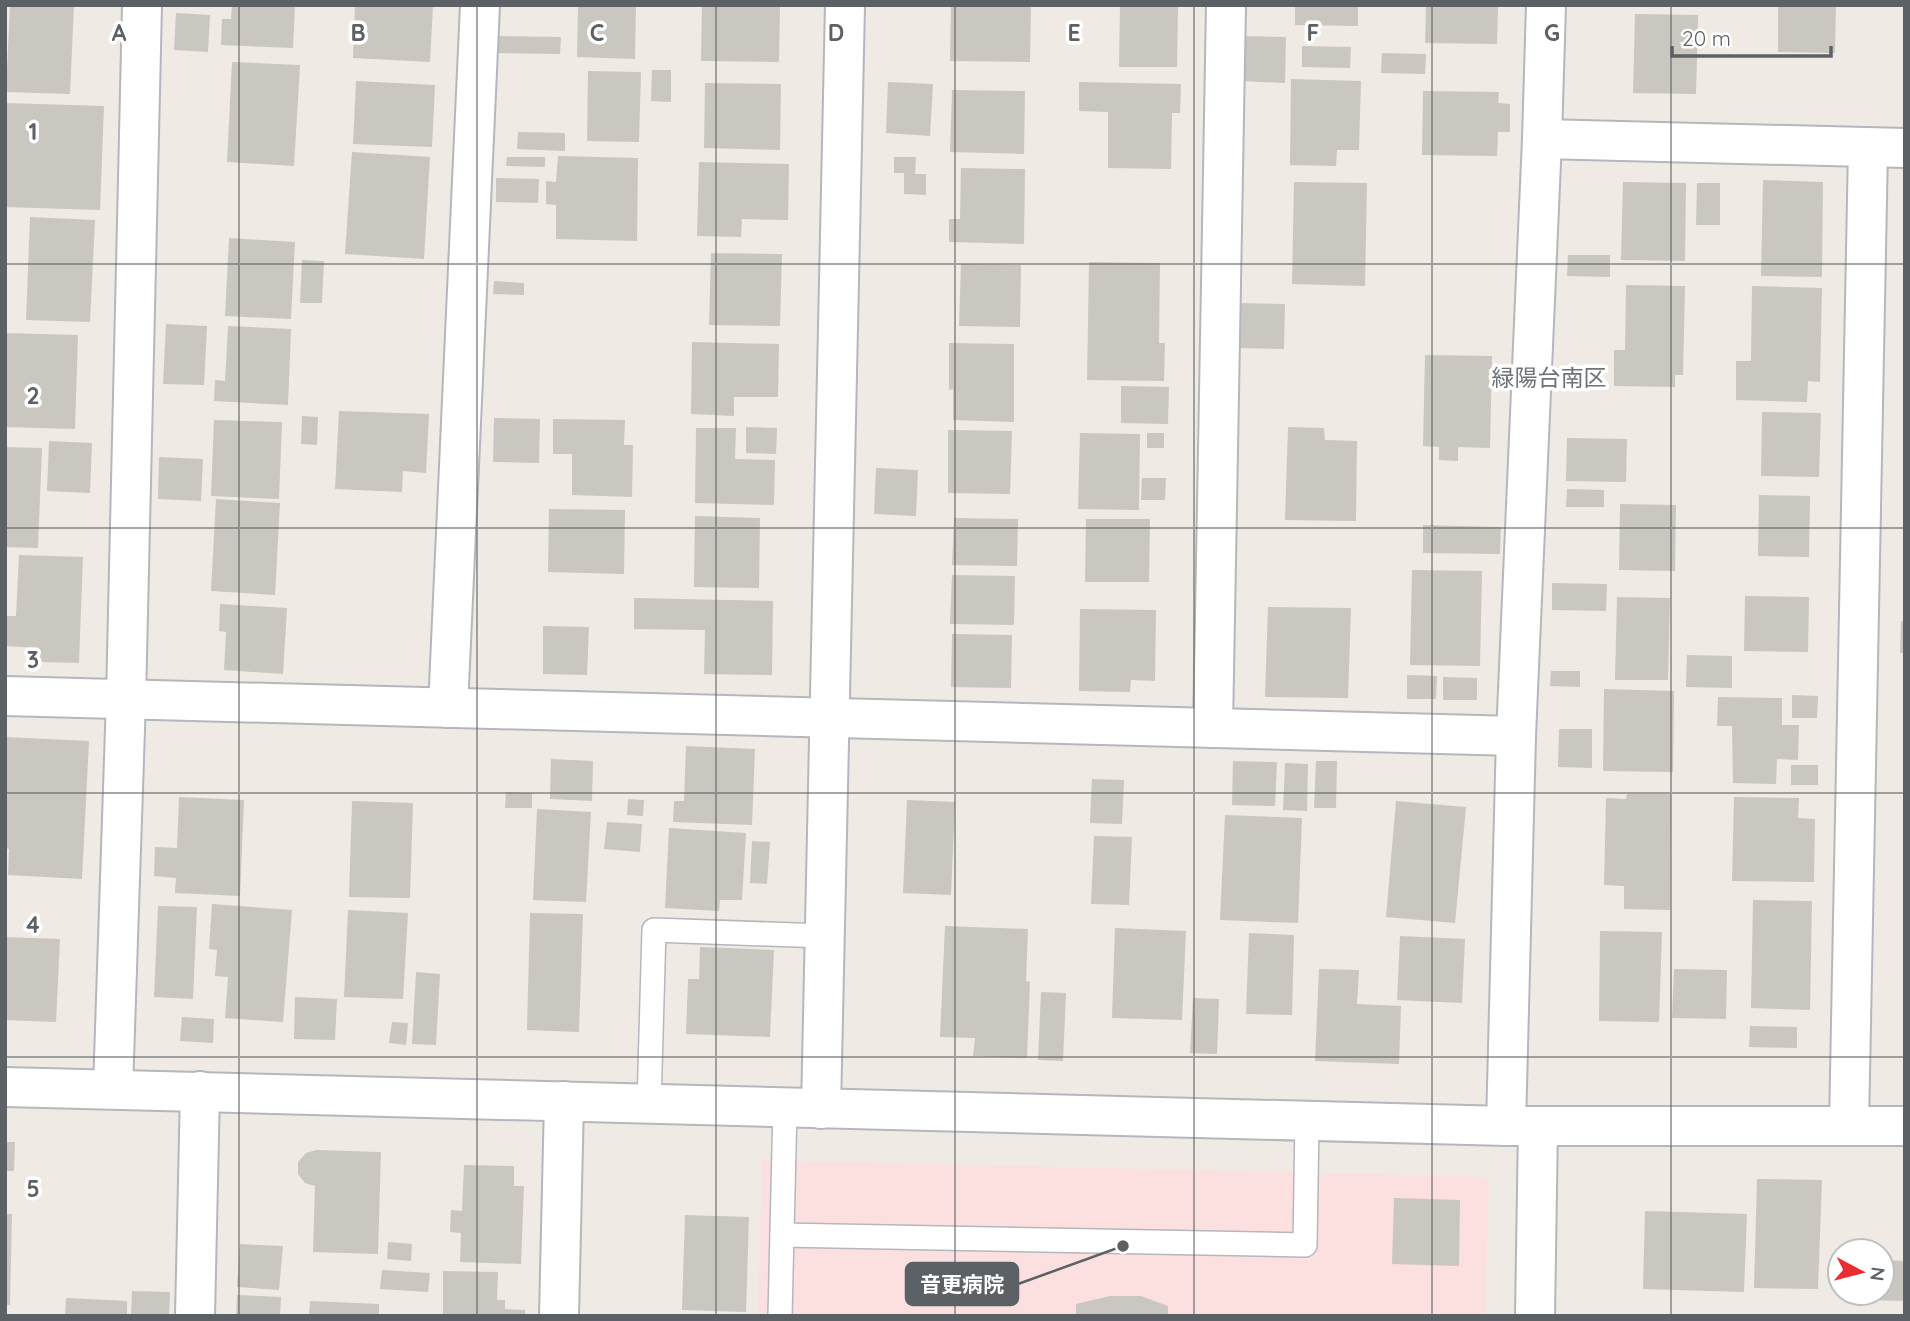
<svg xmlns="http://www.w3.org/2000/svg" width="1910" height="1321" viewBox="0 0 1910 1321" font-family="Quicksand,'Noto Sans JP',sans-serif">
<rect width="100%" height="100%" fill="#efebe4"/>
<polygon fill="#fce0e0" points="762,1160 1489,1177 1485,1316 758,1316"/>
<g fill="#cac6c0">
<polygon points="10,5 74,5 70,94 6,92"/>
<polygon points="232,5 295,5 293,48 221,45 222,19 231,19"/>
<polygon points="355,5 433,5 430,62 353,58"/>
<polygon points="578,5 636,5 635,59 577,57"/>
<polygon points="702,5 780,5 779,62 701,61"/>
<polygon points="951,5 1031,5 1030,62 950,61"/>
<polygon points="1120,5 1178,5 1177,67 1119,67"/>
<polygon points="1295,5 1358,5 1358,26 1295,25"/>
<polygon points="1426,5 1498,5 1497,44 1425,43"/>
<polygon points="1778,5 1836,5 1835,53 1778,52"/>
<polygon points="176,13 210,15 208,52 174,50"/>
<polygon points="1635,14 1698,15 1696,94 1633,93"/>
<polygon points="496,36 561,37 560,54 495,53"/>
<polygon points="1240,36 1286,37 1285,83 1239,81"/>
<polygon points="1302,46 1351,47 1350,68 1302,67"/>
<polygon points="1382,53 1426,54 1425,74 1381,73"/>
<polygon points="232,62 300,65 294,166 227,162"/>
<polygon points="652,70 671,70 671,102 651,101"/>
<polygon points="588,71 641,72 639,142 587,141"/>
<polygon points="1291,79 1361,81 1359,150 1337,150 1336,166 1290,165"/>
<polygon points="356,81 435,85 432,147 353,144"/>
<polygon points="888,82 933,84 930,136 886,133"/>
<polygon points="1079,82 1181,84 1180,113 1172,113 1171,169 1108,168 1108,112 1079,111"/>
<polygon points="705,83 781,84 780,150 704,148"/>
<polygon points="952,90 1025,91 1024,154 950,152"/>
<polygon points="1423,91 1499,92 1498,103 1510,104 1510,132 1498,132 1497,156 1422,155"/>
<polygon points="5,103 104,106 100,210 5,207"/>
<polygon points="518,132 565,133 565,151 517,149"/>
<polygon points="352,152 430,157 424,259 345,254"/>
<polygon points="558,156 638,158 637,241 556,239 556,205 546,204 546,181 556,182"/>
<polygon points="507,157 545,157 545,167 506,166"/>
<polygon points="894,157 916,157 915,174 926,174 926,195 904,194 904,173 894,173"/>
<polygon points="699,162 789,164 788,220 742,219 741,237 697,236"/>
<polygon points="961,168 1025,169 1024,244 949,242 949,219 960,219"/>
<polygon points="496,178 539,179 538,203 496,202"/>
<polygon points="1763,180 1823,182 1822,277 1761,276"/>
<polygon points="1294,182 1367,183 1365,286 1292,284"/>
<polygon points="1623,182 1686,183 1685,261 1621,260"/>
<polygon points="1697,183 1720,183 1720,225 1696,225"/>
<polygon points="30,217 95,220 90,322 26,320"/>
<polygon points="229,238 295,242 291,319 225,316"/>
<polygon points="711,253 782,254 780,326 709,325"/>
<polygon points="1568,255 1610,255 1610,277 1567,276"/>
<polygon points="302,260 324,261 322,303 300,303"/>
<polygon points="1089,262 1160,263 1159,343 1165,343 1164,381 1087,380"/>
<polygon points="961,264 1021,265 1020,327 959,326"/>
<polygon points="494,281 524,283 524,295 493,294"/>
<polygon points="1626,285 1685,286 1683,375 1675,375 1675,387 1614,386 1614,350 1625,350"/>
<polygon points="1752,286 1822,288 1820,382 1808,381 1807,402 1736,400 1736,361 1751,361"/>
<polygon points="1238,303 1285,304 1284,349 1238,348"/>
<polygon points="166,324 207,326 204,385 163,384"/>
<polygon points="228,326 291,329 288,405 214,401 215,380 225,381"/>
<polygon points="5,333 78,335 75,429 5,427"/>
<polygon points="692,342 779,344 778,397 734,397 734,416 691,414"/>
<polygon points="949,343 1014,344 1014,422 953,420 953,389 949,390"/>
<polygon points="1425,355 1492,356 1490,448 1458,447 1458,461 1439,460 1439,447 1423,446"/>
<polygon points="1121,386 1169,387 1168,424 1121,423"/>
<polygon points="339,411 429,414 426,473 403,471 402,492 335,489"/>
<polygon points="1762,412 1821,413 1819,477 1761,476"/>
<polygon points="302,416 318,417 317,445 301,444"/>
<polygon points="494,418 540,419 539,463 493,462"/>
<polygon points="553,419 625,420 624,445 633,445 632,497 572,495 572,454 553,454"/>
<polygon points="214,420 282,422 279,499 211,496"/>
<polygon points="746,427 777,428 776,454 746,453"/>
<polygon points="1288,427 1324,428 1325,440 1357,441 1356,521 1285,520"/>
<polygon points="696,428 736,428 735,459 775,460 774,505 695,503"/>
<polygon points="948,430 1012,431 1010,494 948,493"/>
<polygon points="1080,433 1140,434 1139,510 1078,509"/>
<rect x="1147" y="433" width="17" height="15"/>
<polygon points="1567,438 1627,439 1626,482 1566,481"/>
<polygon points="49,441 92,443 90,493 47,491"/>
<polygon points="5,447 42,448 38,548 5,547"/>
<polygon points="159,457 203,459 201,501 158,499"/>
<polygon points="876,468 918,470 916,516 874,514"/>
<polygon points="1142,478 1166,478 1165,500 1141,500"/>
<polygon points="1567,489 1604,490 1604,507 1566,507"/>
<polygon points="1759,495 1810,496 1809,557 1758,556"/>
<polygon points="216,499 280,503 275,595 211,591"/>
<polygon points="1620,504 1676,505 1675,571 1619,570"/>
<polygon points="549,509 625,510 624,574 548,572"/>
<polygon points="695,516 760,518 759,588 694,587"/>
<polygon points="954,518 1018,519 1017,566 952,565"/>
<polygon points="1086,519 1150,519 1149,582 1085,582"/>
<polygon points="1423,525 1501,527 1500,554 1423,553"/>
<polygon points="19,555 83,557 79,663 36,662 37,648 5,646 5,616 16,616"/>
<polygon points="1412,570 1482,571 1480,666 1410,665"/>
<polygon points="952,575 1015,576 1014,625 950,624"/>
<polygon points="1552,583 1607,584 1606,611 1552,610"/>
<polygon points="1745,596 1809,597 1808,652 1744,651"/>
<polygon points="1617,597 1670,598 1668,680 1615,680"/>
<polygon points="634,598 773,601 772,675 704,674 705,630 634,629"/>
<polygon points="220,604 287,608 283,674 224,670 226,632 219,631"/>
<polygon points="1268,607 1351,608 1348,698 1265,697"/>
<polygon points="1080,609 1156,610 1155,681 1131,680 1130,692 1079,691"/>
<polygon points="1901,621 1905,622 1905,653 1900,653"/>
<polygon points="543,626 589,627 587,675 543,674"/>
<polygon points="952,634 1012,635 1011,688 951,687"/>
<polygon points="1687,655 1732,656 1732,688 1686,687"/>
<polygon points="1551,671 1580,671 1580,687 1550,686"/>
<polygon points="1407,675 1437,676 1436,699 1407,699"/>
<polygon points="1443,677 1477,678 1477,700 1443,700"/>
<polygon points="1604,689 1674,691 1673,772 1603,771"/>
<polygon points="1792,695 1818,696 1817,718 1792,718"/>
<polygon points="1718,697 1782,698 1782,725 1799,725 1798,760 1777,759 1776,784 1733,783 1732,726 1717,726"/>
<polygon points="1559,729 1592,729 1592,768 1558,767"/>
<polygon points="5,737 89,741 82,879 8,875 9,849 5,848"/>
<polygon points="686,746 755,749 752,825 673,822 674,801 684,801"/>
<polygon points="551,759 593,761 592,801 550,799"/>
<polygon points="1233,761 1277,762 1275,806 1232,805"/>
<polygon points="1316,761 1337,761 1336,808 1314,808"/>
<polygon points="1285,763 1308,764 1307,811 1283,810"/>
<rect x="1791" y="765" width="27" height="20"/>
<polygon points="1092,779 1124,780 1122,824 1090,823"/>
<polygon points="506,792 532,793 532,808 505,808"/>
<polygon points="1627,794 1671,794 1670,910 1624,909 1624,886 1604,885 1606,798 1626,799"/>
<polygon points="179,797 244,800 240,896 175,893 176,878 154,876 155,847 177,848"/>
<polygon points="1734,797 1799,798 1798,818 1815,819 1814,882 1732,881"/>
<polygon points="628,799 644,800 643,816 627,815"/>
<polygon points="907,800 955,802 951,895 903,893"/>
<polygon points="352,801 413,803 410,898 349,897"/>
<polygon points="1396,801 1466,807 1455,923 1386,917"/>
<polygon points="537,809 591,812 586,902 533,900"/>
<polygon points="1225,815 1302,818 1298,923 1220,920"/>
<polygon points="607,822 642,824 640,852 604,849"/>
<polygon points="669,828 746,833 742,900 720,900 719,911 665,908"/>
<polygon points="1094,836 1132,837 1129,905 1091,904"/>
<polygon points="752,841 770,842 767,884 750,883"/>
<polygon points="1753,900 1812,901 1810,1010 1751,1008"/>
<polygon points="212,904 292,910 283,1022 225,1018 228,977 215,976 217,950 209,949"/>
<polygon points="158,906 197,907 193,999 154,997"/>
<polygon points="348,910 408,913 403,999 344,997"/>
<polygon points="530,913 583,914 579,1032 527,1030"/>
<polygon points="945,926 1028,929 1026,981 1030,982 1027,1058 973,1056 975,1038 940,1037"/>
<polygon points="1115,928 1186,931 1182,1020 1112,1018"/>
<polygon points="1600,931 1662,932 1659,1022 1599,1021"/>
<polygon points="1249,933 1294,935 1292,1015 1246,1014"/>
<polygon points="1400,936 1465,939 1462,1003 1397,1000"/>
<polygon points="5,937 60,939 56,1022 5,1020"/>
<polygon points="700,947 774,950 770,1037 686,1034 688,979 699,979"/>
<polygon points="1319,969 1359,970 1357,1004 1401,1006 1399,1064 1315,1061"/>
<polygon points="1674,969 1727,970 1726,1019 1672,1018"/>
<polygon points="416,972 440,974 436,1045 412,1044"/>
<polygon points="1041,992 1066,993 1063,1061 1038,1060"/>
<polygon points="295,997 337,999 335,1040 294,1039"/>
<polygon points="1193,998 1219,999 1217,1054 1190,1053"/>
<polygon points="182,1017 214,1019 213,1043 180,1041"/>
<polygon points="392,1022 408,1023 406,1045 389,1043"/>
<polygon points="1750,1026 1797,1027 1797,1048 1749,1047"/>
<polygon points="5,1142 15,1142 14,1171 5,1171"/>
<polygon points="316,1150 381,1152 378,1254 313,1252 315,1186 305,1183 298,1174 298,1162 306,1153"/>
<polygon points="464,1165 514,1166 514,1186 524,1186 521,1264 460,1262 461,1233 450,1232 451,1210 462,1211"/>
<polygon points="1757,1179 1822,1180 1818,1289 1754,1288"/>
<polygon points="1394,1198 1460,1200 1459,1266 1392,1264"/>
<polygon points="1645,1211 1747,1214 1744,1292 1643,1289"/>
<polygon points="5,1214 12,1214 10,1305 5,1305"/>
<polygon points="685,1215 749,1217 746,1312 682,1310"/>
<polygon points="388,1242 412,1244 411,1261 387,1259"/>
<polygon points="240,1244 283,1246 279,1290 237,1287"/>
<polygon points="1882,1260 1905,1261 1904,1301 1862,1300 1863,1293 1882,1293"/>
<polygon points="382,1270 430,1273 428,1292 380,1289"/>
<polygon points="443,1271 498,1272 497,1300 505,1300 505,1309 525,1310 525,1316 443,1316"/>
<polygon points="132,1291 170,1292 169,1316 131,1316"/>
<polygon points="237,1295 281,1297 280,1316 236,1316"/>
<polygon points="1110,1296 1141,1296 1168,1306 1168,1316 1076,1316 1076,1304"/>
<polygon points="66,1298 127,1301 127,1316 65,1316"/>
<polygon points="310,1301 379,1304 379,1316 309,1316"/>
</g>
<g fill="none" stroke-linecap="round" stroke-linejoin="round">
<defs>
<g id="lane">
<polyline points="649,1104 654,930 824,936"/>
<polyline points="782,1235 1305,1245 1307,1121"/>
<polyline points="780,1316 785,1107"/>
</g>
<g id="street">
<polyline points="1542,139 1905,148"/>
<polyline points="5,696 1516,736"/>
<polyline points="448,708 480,5"/>
<polyline points="1213,728 1226,5"/>
<polyline points="5,1087 1506,1126 1905,1126"/>
<polyline points="113,1089 126,699 142,5"/>
<polyline points="821,1109 845,5"/>
<polyline points="1506,1126 1516,736 1542,139 1546,5"/>
<polyline points="1849,1126 1868,148"/>
<polyline points="195,1316 200,1091"/>
<polyline points="559,1316 564,1101"/>
<polyline points="1535,1316 1538,1127"/>
</g>
</defs>
<use href="#lane" stroke="#b4b7bb" stroke-width="26"/>
<use href="#street" stroke="#b4b7bb" stroke-width="42"/>
<use href="#lane" stroke="#fff" stroke-width="23"/>
<use href="#street" stroke="#fff" stroke-width="38"/>
</g>
<path fill="none" stroke="#5c6165" stroke-width="2" stroke-opacity="0.55" d="M239 5V1316M477 5V1316M716 5V1316M955 5V1316M1194 5V1316M1432 5V1316M1671 5V1316M5 264H1905M5 528H1905M5 793H1905M5 1057H1905"/>
<g text-anchor="middle" stroke-width="7" stroke-linejoin="round" paint-order="stroke">
<g font-size="23" fill="#6d7377" stroke="#fff">
<text x="1549" y="386">緑陽台南区</text>
</g>
</g>
<g font-size="23" text-anchor="middle" font-weight="bold" fill="#5c6165" stroke="#fff" stroke-width="7" stroke-linejoin="round" paint-order="stroke">
<text x="119" y="41">A</text>
<text x="358" y="41">B</text>
<text x="597" y="41">C</text>
<text x="836" y="41">D</text>
<text x="1074" y="41">E</text>
<text x="1313" y="41">F</text>
<text x="1552" y="41">G</text>
<text x="33" y="140">1</text>
<text x="33" y="404">2</text>
<text x="33" y="668">3</text>
<text x="33" y="933">4</text>
<text x="33" y="1197">5</text>
</g>
<path fill="none" stroke="#5c6165" stroke-width="2.5" d="M1123 1246L1018 1284"/>
<circle fill="#5c6165" stroke="#fff" stroke-width="2.5" cx="1123" cy="1246" r="7"/>
<rect fill="#5c6165" stroke="#5c6165" stroke-width="2.5" x="906" y="1263" width="112" height="42" rx="7"/>
<g font-size="21" text-anchor="middle" font-weight="bold" fill="#fff">
<text x="962" y="1292">音更病院</text>
</g>
<rect width="1910" height="1321" fill="none" stroke="#5c6165" stroke-width="14"/>
<g transform="translate(1861 1272) rotate(97)"><circle r="33" fill="#ffffff" stroke="#bec0c1" stroke-width="2"/>
<path d="M0-5L12 26L0 18L-12 26Z" fill="#ed2c32"/>
<text y="-10" font-size="19" font-weight="bold" text-anchor="middle" fill="#5c6165">N</text>
</g>
<path d="M1672 46v10h159v-10" fill="none" stroke="#5c6165" stroke-width="3.5"/>
<text x="1682" y="46" font-size="21" fill="#5c6165" stroke="#ffffff" stroke-width="5" paint-order="stroke">20 m</text>
</svg>
